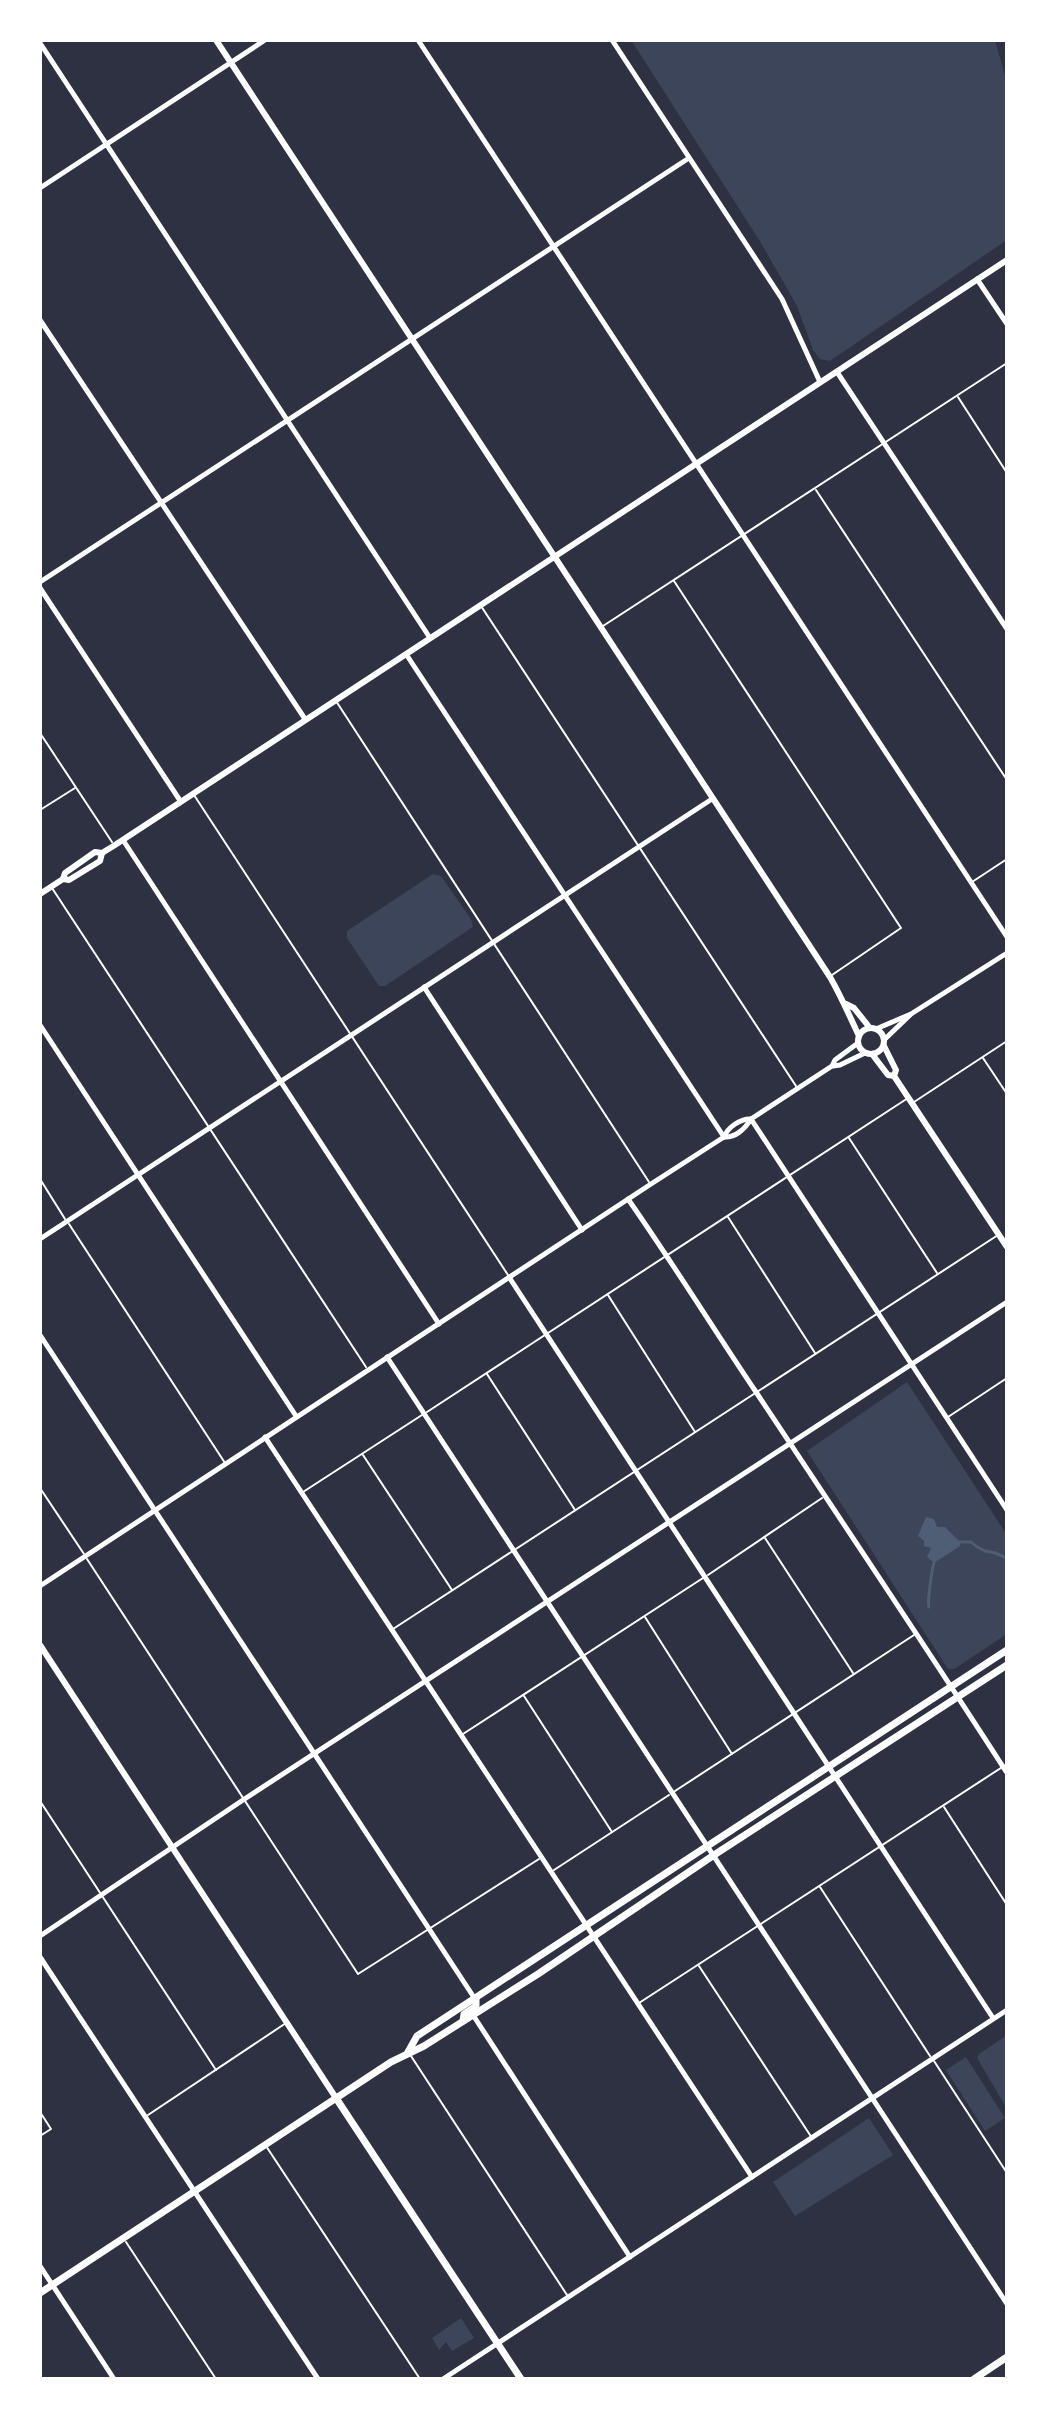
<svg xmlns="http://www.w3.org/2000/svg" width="1047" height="2419" viewBox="0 0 1047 2419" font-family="'Noto Serif',serif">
<rect width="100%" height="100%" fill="#2d3142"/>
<g fill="#3c4559">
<polygon points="631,40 995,40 1007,83 1007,240 830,361 820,359 813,350 797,306 761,243"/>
<polygon points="433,874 441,876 471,919 473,927 385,986 379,986 347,938 347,931"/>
<polygon points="907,1382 1007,1535 1007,1634 954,1669 948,1669 807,1451"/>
<polygon points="1007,2035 1007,2109 977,2058 979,2054"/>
<polygon points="966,2057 1005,2118 985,2131 946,2070"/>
<polygon points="869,2118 893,2155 795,2216 773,2182"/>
<polygon points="461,2318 474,2338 452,2351 446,2342 439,2350 432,2338"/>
</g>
<polygon fill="#4f5d75" points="926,1517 934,1519 937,1527 945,1527 960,1542 960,1546 934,1563 927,1557 931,1548 924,1546 924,1541 918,1536"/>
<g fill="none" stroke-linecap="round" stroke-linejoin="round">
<g stroke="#4f5d75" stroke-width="3">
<path d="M960 1542H971C988 1557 993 1548 1007 1559"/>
<path d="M929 1607C927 1603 932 1569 934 1563"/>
</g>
<g stroke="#fff" stroke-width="2">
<polyline points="958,397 1007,473"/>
<polyline points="816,490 1007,780"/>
<polyline points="674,581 901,928 832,975"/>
<polyline points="481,606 796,1086"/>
<polyline points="603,626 1007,363"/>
<polyline points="336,701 649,1182"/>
<polyline points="40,733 112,842"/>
<polyline points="194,795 508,1275"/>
<polyline points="40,810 75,788"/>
<polyline points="972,882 1007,859"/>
<polyline points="52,888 366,1367"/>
<polyline points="983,1058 1007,1094"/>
<polyline points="914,1102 1007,1041"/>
<polyline points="849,1138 937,1273"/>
<polyline points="40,1179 65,1219"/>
<polyline points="728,1217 815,1353"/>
<polyline points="69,1224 225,1463"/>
<polyline points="608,1295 695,1432"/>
<polyline points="487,1374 575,1510"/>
<polyline points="427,1412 908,1098"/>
<polyline points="948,1417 1007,1378"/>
<polyline points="363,1455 452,1590"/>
<polyline points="40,1488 84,1554"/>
<polyline points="303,1492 422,1415"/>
<polyline points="765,1538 853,1673"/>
<polyline points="87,1559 358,1974 539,1859"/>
<polyline points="708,1575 822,1498"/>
<polyline points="645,1617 732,1754"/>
<polyline points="393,1629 998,1235"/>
<polyline points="524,1696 612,1832"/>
<polyline points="463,1734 703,1578"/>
<polyline points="675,1791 914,1635"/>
<polyline points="40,1801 216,2070"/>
<polyline points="944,1807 1007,1905"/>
<polyline points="554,1870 669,1795"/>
<polyline points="820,1887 930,2056"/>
<polyline points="699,1966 812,2138"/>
<polyline points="639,2003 1007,1764"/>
<polyline points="411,2056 567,2295"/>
<polyline points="934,2061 1007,2173"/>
<polyline points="40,2112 51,2129 40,2136"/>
<polyline points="148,2115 286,2023"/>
<polyline points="266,2146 420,2379"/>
<polyline points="126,2242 216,2379"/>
</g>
<g stroke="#fff" stroke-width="5">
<polyline points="418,40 1007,937"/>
<polyline points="612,40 782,299 820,382"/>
<polyline points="40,43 430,638"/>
<polyline points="40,188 265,40"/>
<polyline points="977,279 1007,324"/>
<polyline points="40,320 305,719"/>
<polyline points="837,372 1007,629"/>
<polyline points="40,582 689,158"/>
<polyline points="40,588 181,802"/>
<polyline points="406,654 724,1137"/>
<polyline points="123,840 439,1324"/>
<polyline points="424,987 582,1230"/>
<polyline points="40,1025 296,1416"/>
<polyline points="876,1029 911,1014 1007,953"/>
<polyline points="884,1040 910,1015"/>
<polyline points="833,1066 840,1065 865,1053"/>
<polyline points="751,1119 1007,1510"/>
<path d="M724 1137C728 1127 740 1119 750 1119"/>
<path d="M628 1199C672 1262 713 1328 756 1392 840 1519 925 1645 1007 1773"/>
<polyline points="40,1239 712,799"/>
<polyline points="509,1277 993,2018"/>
<polyline points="40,1335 475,1999"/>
<polyline points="387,1357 1007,2304"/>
<polyline points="265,1437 752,2177"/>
<path d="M40 1586 651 1184 724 1137C735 1138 745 1129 751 1119L832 1066 835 1060 858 1043"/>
<polyline points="40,1936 243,1800 1007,1302"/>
<polyline points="40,1957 318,2379"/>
<polyline points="473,2015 630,2257"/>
<polyline points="40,2266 114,2379"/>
<polyline points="443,2379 1007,2010"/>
</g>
<g stroke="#fff" stroke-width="6">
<path d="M216 40 830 977C841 996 849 1015 859 1036"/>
<polyline points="63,879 65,873 95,852 102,853"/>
<polyline points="40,894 63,879 69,880 100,861 102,853 115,845 1007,260"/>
<polyline points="846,1004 854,1008 870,1028"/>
<circle cx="871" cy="1041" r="13"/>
<polyline points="884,1046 896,1070 894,1076 1007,1247"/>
<polyline points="872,1054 888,1075 894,1076"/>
<polyline points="40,1645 336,2098"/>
</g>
<polyline stroke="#fff" stroke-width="7" points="336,2098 521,2379"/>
<g stroke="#fff" stroke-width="7">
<polyline points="463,2021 464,2014 476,2006 476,1999"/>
<polyline points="408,2052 417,2036 1007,1650"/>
<polyline points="40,2293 391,2062 424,2046 538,1974 714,1855 1007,1665"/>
<polyline points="974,2379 1007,2357"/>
</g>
</g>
<rect width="1047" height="2419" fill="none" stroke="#ffffff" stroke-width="84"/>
</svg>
